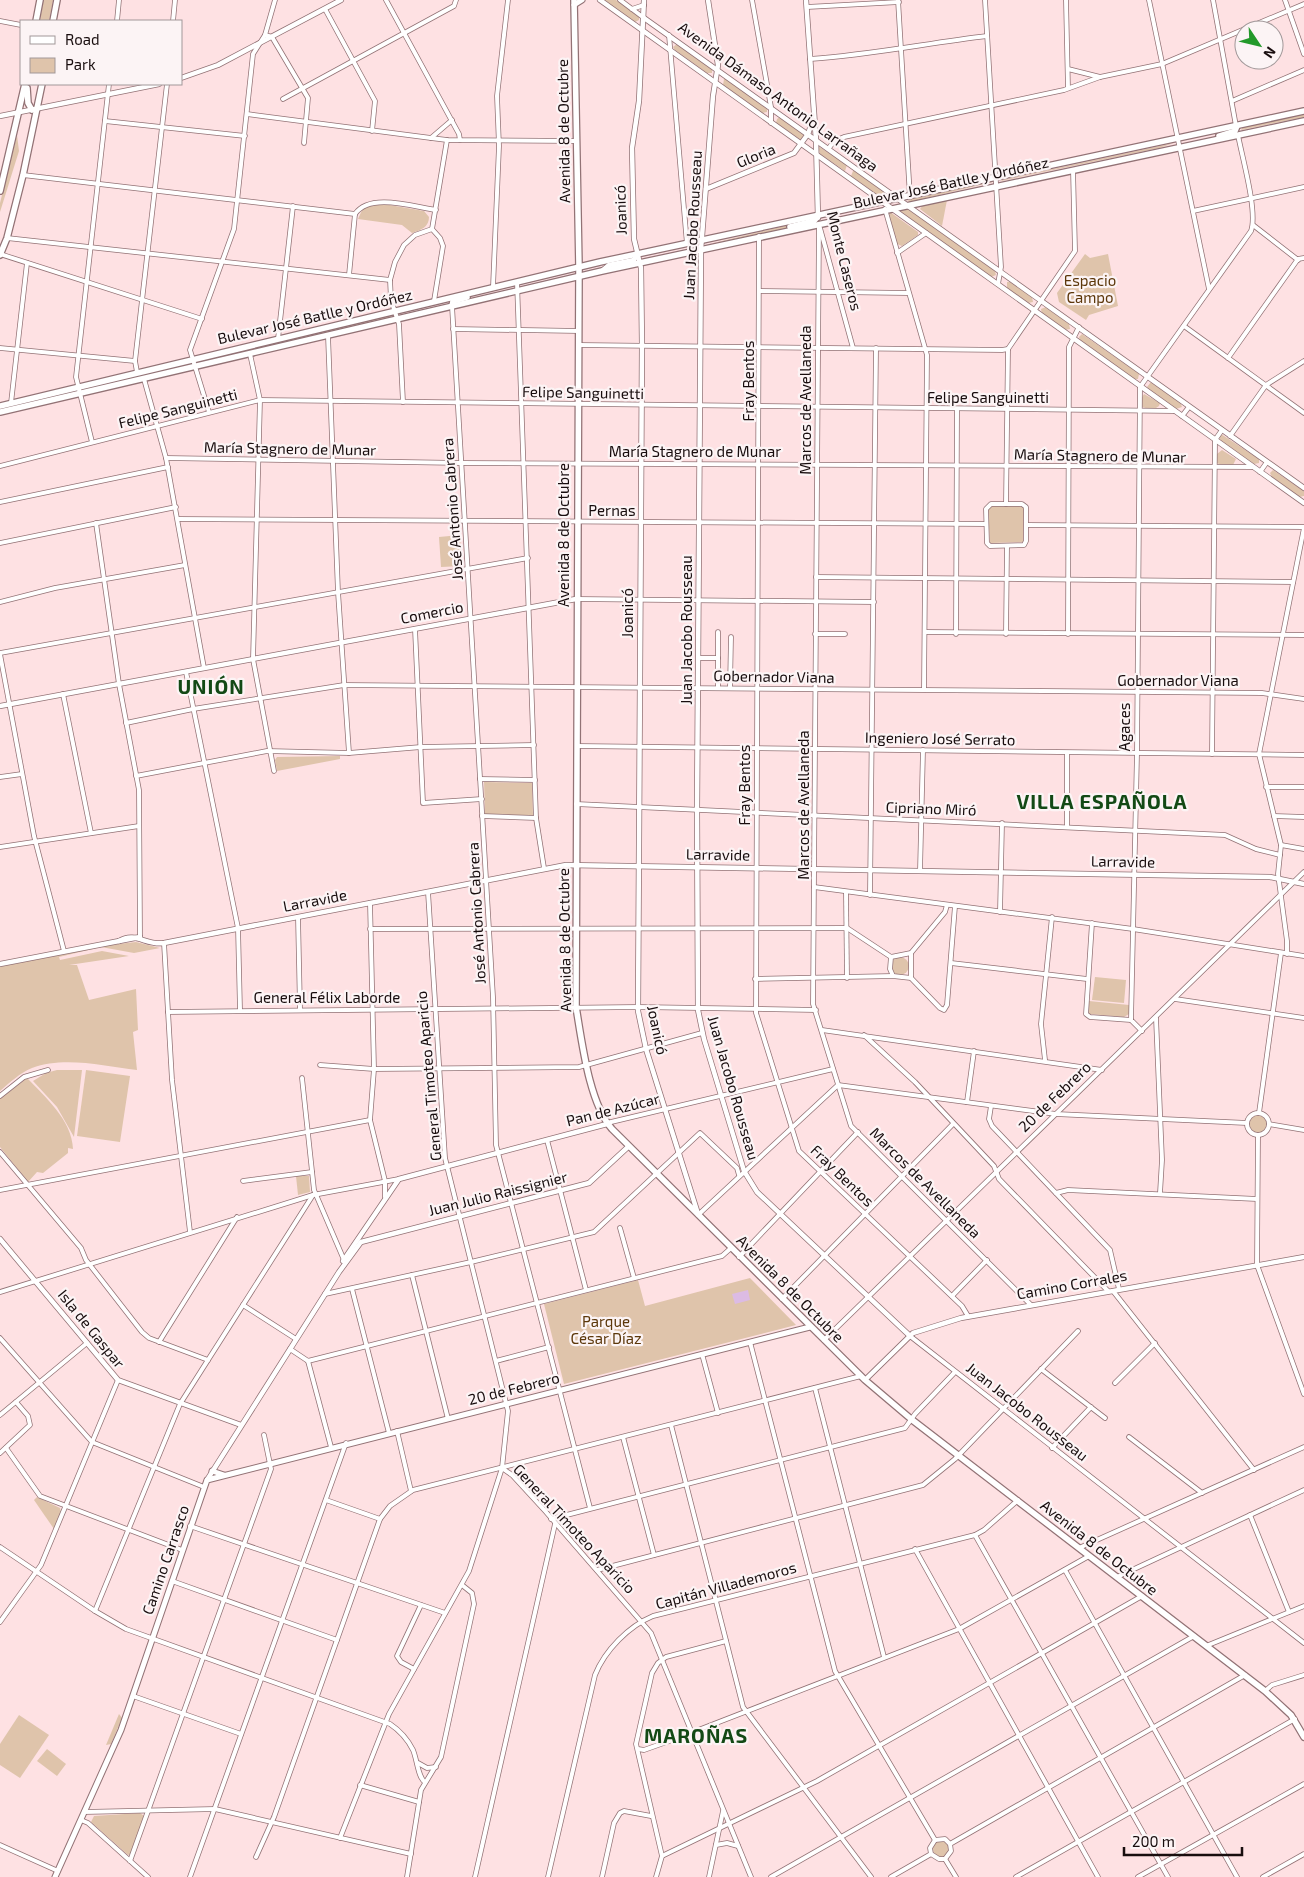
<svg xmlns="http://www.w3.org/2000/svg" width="1304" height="1877" viewBox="0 0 1304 1877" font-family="'Exo 2',sans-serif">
<rect width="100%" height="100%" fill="#fee1e3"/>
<g fill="#dfc4ab">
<polygon points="43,0 53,0 49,21 40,21"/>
<polygon points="604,0 616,0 639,16 639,20 635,22"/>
<polygon points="677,44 712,69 712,73 707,73 675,50 673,47"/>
<polygon points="724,79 727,79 767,108 767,112 762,113 723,85"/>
<polygon points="1304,114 1304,117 1241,130 1243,127"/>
<polygon points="780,117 804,134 801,140 776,123 777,119"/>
<polygon points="17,135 19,151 0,212 0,203"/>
<polygon points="1174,143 1159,148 1001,181 1002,180"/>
<polygon points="818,146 847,165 845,171 820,154"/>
<polygon points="853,171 855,171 891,197 882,198 851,176"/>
<polygon points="993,182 909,202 908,200 992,181"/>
<polygon points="947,200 942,226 920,209 923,205"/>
<path d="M378 203 424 211 429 217C429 227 421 230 412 233L402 225 358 219 363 208Z"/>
<polygon points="908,209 995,271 996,275 991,277 899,211"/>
<polygon points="890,212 918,232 918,235 902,246 897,244 889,215"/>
<polygon points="810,220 784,229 709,244"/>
<polygon points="1085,254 1090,258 1108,254 1118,306 1089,315 1086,320 1059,302 1057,293"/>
<polygon points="1007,282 1010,282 1032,297 1033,302 1028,303 1007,288"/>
<polygon points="1046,307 1069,324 1070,329 1065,330 1042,314 1041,309"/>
<polygon points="391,315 391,317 197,362 199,361"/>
<polygon points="1082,334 1137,372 1139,374 1138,379 1134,379 1080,340 1079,337"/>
<polygon points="1151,382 1180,402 1182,407 1176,409 1149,390 1147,387"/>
<polygon points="1144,394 1160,403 1159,406 1153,410 1142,407 1141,399"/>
<polygon points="1221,434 1259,459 1259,463 1254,464 1221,441 1219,437"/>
<polygon points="1222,450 1236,459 1233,465 1221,465 1217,463 1217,454"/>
<polygon points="1273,470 1304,491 1304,496 1299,497 1272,477 1270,473"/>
<polygon points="991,506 1019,506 1024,508 1023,542 990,543 988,510"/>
<polygon points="460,535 462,566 441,567 439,537"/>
<polygon points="340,756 340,759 277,771 275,760 277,757"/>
<polygon points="484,782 532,783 533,816 485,814"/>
<path d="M136 942 160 948 134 953 101 947 59 957 60 960 102 951 129 956 69 965H77L89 1000 136 989 138 1030 133 1032 137 1070C104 1066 64 1056 32 1068 20 1073 9 1083 0 1091V966L100 946Z"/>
<circle cx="900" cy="966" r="9"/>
<polygon points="1095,977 1126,980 1124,1003 1092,1000"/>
<polygon points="1089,1001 1129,1005 1129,1014 1124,1017 1090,1014 1088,1011"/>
<polygon points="57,1070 82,1070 74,1137 57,1107 33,1081 46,1073"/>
<polygon points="86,1070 130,1076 120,1142 77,1136"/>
<path d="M27 1078C45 1097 72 1120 73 1149L68 1148V1153L43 1173 37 1172 28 1182 0 1147V1099Z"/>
<circle cx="1258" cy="1125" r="10"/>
<polygon points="296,1176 309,1176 310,1192 298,1195"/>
<polygon points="750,1278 796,1325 564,1384 544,1304 638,1280 645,1306"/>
<polygon points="37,1497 60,1508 61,1512 54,1529 34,1500"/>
<polygon points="119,1714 122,1718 111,1744 106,1745"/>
<polygon points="19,1715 49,1735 20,1778 0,1765 0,1744"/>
<polygon points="47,1749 66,1764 57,1776 37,1761"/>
<polygon points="140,1813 144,1816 131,1854 128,1855 91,1822 94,1816"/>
<circle cx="941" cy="1849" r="8"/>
</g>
<polygon fill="#dcbbe4" points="748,1290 750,1300 735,1304 732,1294"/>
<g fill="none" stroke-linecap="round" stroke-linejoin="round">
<defs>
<g id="minor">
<polyline points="386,0 459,134 460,140"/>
<polyline points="620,0 644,18"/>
<polyline points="752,0 771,107 771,123"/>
<polyline points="898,0 910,197"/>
<polyline points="985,0 1001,267 998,284"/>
<polyline points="1066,0 1068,88"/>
<polyline points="1149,0 1209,289"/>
<polyline points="1213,0 1236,126"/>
<polyline points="1285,0 1304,54"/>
<polyline points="807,7 899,2"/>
<polyline points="325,9 375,101 372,131"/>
<polyline points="632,9 644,5"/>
<polyline points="0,21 21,25"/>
<polyline points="117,21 119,0"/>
<polyline points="173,21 175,0"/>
<polyline points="265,35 272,37 308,98 304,143"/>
<polyline points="669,35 687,244"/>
<path d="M810 59C870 55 928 43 987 36"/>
<polyline points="1068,69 1100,77"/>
<polyline points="283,99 454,6 456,0"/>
<polyline points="1232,101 1304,70"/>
<polyline points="247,114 431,138 452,120"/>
<polyline points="105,121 245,136"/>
<polyline points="431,138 447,140 576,141"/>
<polyline points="829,148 834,141 844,137 1064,90 1100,77 1162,64 1304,4"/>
<polyline points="23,175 355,214"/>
<polyline points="885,209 927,355 924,689"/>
<polyline points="1193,211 1304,187"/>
<path d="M355 214C370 192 414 207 436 210"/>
<polyline points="819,224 813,1004 851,1126 1031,1305"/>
<polyline points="1253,225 1298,260"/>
<polyline points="820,228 853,348"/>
<polyline points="432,229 447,140"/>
<polyline points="432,229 440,238 443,246 434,301"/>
<polyline points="759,236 756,1013 799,1151 962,1306 968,1316"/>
<polyline points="7,238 390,280"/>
<polyline points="897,253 926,233"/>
<polyline points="0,254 202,319"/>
<polyline points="349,275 355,214"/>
<polyline points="517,282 536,818 544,868"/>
<polyline points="493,287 499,146 497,96 508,0"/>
<polyline points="760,291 908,293"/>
<polyline points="452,306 493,997 496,1145 590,1508"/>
<polyline points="1184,326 1304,413"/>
<polyline points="453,329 579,331"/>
<polyline points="328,336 338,592 349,753"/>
<polyline points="278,339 293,206"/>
<polyline points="579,345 1002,350 1008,349"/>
<polyline points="0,348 135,361"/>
<polyline points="250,354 260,400 253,659 274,771"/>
<polyline points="1228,358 1298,259 1304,258"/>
<polyline points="137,372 135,361 167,84"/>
<polyline points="144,379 166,458 204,668"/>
<polyline points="403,402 399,324 391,300 390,280 395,262 404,245 415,235 432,229"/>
<polyline points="11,403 27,263"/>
<polyline points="209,412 190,350 234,229 253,54 265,35 275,0"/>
<polyline points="1182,416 1189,407"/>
<polyline points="1230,436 1266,385 1304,361"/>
<polyline points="92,442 76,377 109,84"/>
<polyline points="166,458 461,463 1253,467"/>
<polyline points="0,466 260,400 1174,411"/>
<polyline points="1260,472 1267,462"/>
<polyline points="0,502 168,467"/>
<polygon points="991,504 1022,504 1026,507 1026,541 1024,545 990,546 987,543 986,509"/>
<polyline points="1006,504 1008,349 1075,251 1073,170"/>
<polyline points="178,519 986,524"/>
<polyline points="96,523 119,684 139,790 140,937"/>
<polyline points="1027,525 1304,527"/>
<polyline points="0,543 176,507"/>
<polyline points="816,577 1293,582"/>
<polyline points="577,599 874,602"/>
<polyline points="0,602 55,588 185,565"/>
<polyline points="415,629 423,803 482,799"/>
<polyline points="925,632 1304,635"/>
<polyline points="815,634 845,634"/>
<polyline points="956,634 957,410"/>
<polyline points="1006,634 1007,546"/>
<polyline points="1068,634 1069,347 1079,327"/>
<polyline points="0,653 528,558"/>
<polyline points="0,654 34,836 64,951"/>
<polyline points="699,658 718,658"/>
<polyline points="186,672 238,928 240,1010"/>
<polyline points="718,687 718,632"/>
<polyline points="730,687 731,637"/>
<polyline points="63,694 91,833"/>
<polyline points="126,723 193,709 344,685 1262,693 1304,699"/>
<polyline points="577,746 1304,755"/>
<polyline points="1212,754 1215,440 1222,430"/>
<polyline points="136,776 267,751 349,753 421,747 534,745"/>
<polyline points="0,777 22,774"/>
<polyline points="480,779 535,780"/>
<polyline points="1266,787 1304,787"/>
<polyline points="576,804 1225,835 1256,849 1280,855"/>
<polyline points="482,816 536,818"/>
<polyline points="1274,816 1304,817"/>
<polyline points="1067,827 1067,753"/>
<polyline points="1281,845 1304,849"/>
<polyline points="0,847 139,826"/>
<polyline points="920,871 923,750"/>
<polyline points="814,887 1133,929 1304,956"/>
<polyline points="846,892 847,978"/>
<polyline points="870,895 876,348"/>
<polyline points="370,903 374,1069 370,1120 385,1181 385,1197"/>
<polyline points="1000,912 1002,823"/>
<polyline points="298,917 300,1009"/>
<polyline points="1092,923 1086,1014 1090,1017 1131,1020"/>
<polyline points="370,929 847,928 891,957 911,953 945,912 947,905"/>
<polyline points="164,943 172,1080 190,1232"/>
<polyline points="1287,954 1287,941 1278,874 1281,845 1259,754 1304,528"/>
<polyline points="891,957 890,969 893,976"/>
<polyline points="951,963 1087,979"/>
<polyline points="911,978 911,953"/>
<polyline points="755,979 893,976 911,978 940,1008 944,1010 947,1005 955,906"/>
<polyline points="1175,999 1304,1018"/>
<polyline points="168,1012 638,1007 816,1010"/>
<polyline points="1156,1018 1162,1160 1160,1193"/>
<polyline points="822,1030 1102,1070"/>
<path d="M1142 1031 1131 1020 1137 753 1140 387 1251 231C1258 212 1242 157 1238 135"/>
<polyline points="864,1035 915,1082 994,1166 999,1179 1108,1291"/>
<polyline points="1045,1060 1041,1024 1052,917"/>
<polyline points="320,1065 374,1069 579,1067 702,1033"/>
<polyline points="302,1078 314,1190 344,1260"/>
<polyline points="838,1085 1056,1114 1247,1123"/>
<polyline points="0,1096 24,1077 48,1070"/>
<polyline points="967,1102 974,1051"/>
<polyline points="991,1106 989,1119 992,1126 1110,1250 1119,1289"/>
<polyline points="1259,1113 1281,953"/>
<circle cx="1258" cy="1124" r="11"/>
<polyline points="607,1123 833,1069"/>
<polyline points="1269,1124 1304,1130"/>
<polyline points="1258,1135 1257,1265 1304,1394"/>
<polyline points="547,1140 586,1290"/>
<polyline points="0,1152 81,1248 86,1260 142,1332 149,1338 208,1360"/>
<polyline points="243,1181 312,1172"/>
<polyline points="0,1190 370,1120"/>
<polyline points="1056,1193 1068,1190 1257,1199"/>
<polyline points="698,1215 838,1085"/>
<polyline points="620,1228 634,1278"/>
<polyline points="739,1257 858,1132"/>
<polyline points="412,1275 448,1419"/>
<polyline points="352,1289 389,1433"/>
<polyline points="1113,1291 1254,1470"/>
<polyline points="0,1292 313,1195 399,1179"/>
<polyline points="325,1294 471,1262 594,1232 700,1133 737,1168 739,1175"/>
<polyline points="952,1296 987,1260"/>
<polyline points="782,1299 953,1124"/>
<polyline points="243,1305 296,1339"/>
<polyline points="910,1336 1304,1643"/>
<polyline points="0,1338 92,1442 204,1487"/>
<polyline points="824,1340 1304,872"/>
<polyline points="159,1342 237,1217"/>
<polyline points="750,1342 835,1671 935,1840"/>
<polyline points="290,1349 308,1361 722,1256 731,1248"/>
<polyline points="702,1354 718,1413"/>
<polyline points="308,1361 331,1447"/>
<polyline points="496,1361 549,1347"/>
<polyline points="1041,1369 1105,1418"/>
<polyline points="1115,1383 1155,1343"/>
<polyline points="815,1388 884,1657"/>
<polyline points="0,1415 87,1343"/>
<polyline points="671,1425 743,1707 871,1877"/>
<polyline points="397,1431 411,1491"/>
<polyline points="623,1437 654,1555"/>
<polyline points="1129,1437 1202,1493"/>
<polyline points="6,1448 40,1496 182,1550"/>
<polyline points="1052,1448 1091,1407"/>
<polyline points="0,1453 30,1425 28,1416 16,1402"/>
<polyline points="502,1468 512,1475 546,1512 651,1633 751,1877"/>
<polyline points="326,1500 380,1519"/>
<polyline points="1250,1515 1289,1612"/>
<polyline points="551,1519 905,1428 915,1414 955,1372"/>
<polyline points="190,1526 445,1613"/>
<polyline points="975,1535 1168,1877"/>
<path d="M0 1547 95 1611 126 1629 390 1724C399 1730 408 1740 413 1750 417 1759 418 1778 425 1782"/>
<polyline points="1079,1548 1304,1447"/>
<polyline points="915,1549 1098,1877"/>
<polyline points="597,1570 923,1485 955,1459 1078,1331"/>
<polyline points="1065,1570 1237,1877"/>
<polyline points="1117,1577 1304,1490"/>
<polyline points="172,1581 337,1640"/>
<polyline points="95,1611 180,1404 313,1195"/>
<polyline points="0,1622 41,1565 118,1380"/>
<polyline points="1206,1646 1304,1606"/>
<polyline points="414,1669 401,1662 397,1656 421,1605"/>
<polyline points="1265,1691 1272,1685 1304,1675"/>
<polyline points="133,1696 241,1734"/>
<polyline points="638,1749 644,1750 675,1739 959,1629 1089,1556"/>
<polyline points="418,1763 427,1768 436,1767"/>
<polyline points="360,1785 419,1802"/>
<polyline points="84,1812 215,1809 411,1854"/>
<polyline points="81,1820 88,1823 148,1877"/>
<polyline points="340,1838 389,1714 469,1571 502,1468 508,1411 445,1158 428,892"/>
<polyline points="935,1840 945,1839 950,1844 951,1851 945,1859"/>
<polyline points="935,1840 930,1848 931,1854 939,1859 945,1859"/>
<polyline points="950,1844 1245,1675"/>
<polyline points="0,1845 58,1871"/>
<polyline points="716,1845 727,1843 738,1846"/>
<polyline points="662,1856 817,1781 1142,1596"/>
<polyline points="256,1857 274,1817 380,1519 390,1506 413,1490 861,1376"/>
<polyline points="945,1859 956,1877"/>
<polyline points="130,1861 271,1469 264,1435"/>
<polyline points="190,1877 346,1443"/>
<polyline points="407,1877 421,1790 441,1757 474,1604 472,1593 462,1585"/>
<polyline points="475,1877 555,1524"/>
<path d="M548 1877 595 1675C605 1650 629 1626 653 1616L975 1535 984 1530 1018 1500"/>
<polyline points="602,1877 614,1823 620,1813 624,1811 651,1816"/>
<polyline points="656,1877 662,1856 636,1744 652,1673 658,1663 666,1657 726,1641"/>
<polyline points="709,1877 723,1811"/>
<polyline points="771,1877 1194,1636"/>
<polyline points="891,1877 931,1854"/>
<polyline points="1016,1877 1295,1719"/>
<polyline points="1138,1877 1304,1784"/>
<polyline points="1263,1877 1304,1854"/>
</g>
<g id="tertiary">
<polyline points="600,0 1304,503"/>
<polyline points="644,0 639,101 632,148 634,239 641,268 642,345 638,1011 646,1049 698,1214"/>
<polyline points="708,0 718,65 713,96 701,249 697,810 698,1010 704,1039 744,1171 757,1192 910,1336"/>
<polyline points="806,0 816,140 818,218"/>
<polyline points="644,18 1304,488"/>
<polyline points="181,78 218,65 341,0"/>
<polyline points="0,116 159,84"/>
<polyline points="706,189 794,153 808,134 813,120"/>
<polyline points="603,270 609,265 634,260 637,255"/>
<polyline points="0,706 576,599"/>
<path d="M119 941C136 931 146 946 164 943L566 865 1270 877 1304 884"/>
<polyline points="0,964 140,937"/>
<polyline points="0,1239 118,1380 241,1425"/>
<polyline points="343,1261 399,1179 607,1124"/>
<polyline points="865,1380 913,1333 961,1318 1304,1257"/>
<polyline points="207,1480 339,1272 361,1242 589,1183 629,1146"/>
</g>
<g id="secondary">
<polyline points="574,5 582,0"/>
<polyline points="212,1471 224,1475"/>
<polyline points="55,1877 121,1730 207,1480 810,1327"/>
</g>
<g id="primary">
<path d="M574 0 579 267 576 1007C582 1042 589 1103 612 1129L865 1380 911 1419 1265 1691 1291 1715 1304 1737"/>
<polyline points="36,21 40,0"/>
<polyline points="53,21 57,0"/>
<polyline points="27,88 28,103 32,110"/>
<polyline points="1219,136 1235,131 1237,126"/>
<polyline points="0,191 25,84"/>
<polyline points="790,227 814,221 818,216"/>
<polyline points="0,255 7,238 23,175 42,84"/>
<polyline points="452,306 453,301 467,297"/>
<polyline points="0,406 600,262 1304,111"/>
<polyline points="0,412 602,271 1304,121"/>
</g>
</defs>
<use href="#minor" stroke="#927275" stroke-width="5.5"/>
<use href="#tertiary" stroke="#927275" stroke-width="6"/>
<use href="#secondary" stroke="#927275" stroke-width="7"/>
<use href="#primary" stroke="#927275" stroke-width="8"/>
<use href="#minor" stroke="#fff" stroke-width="4"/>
<use href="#tertiary" stroke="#fff" stroke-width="4.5"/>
<use href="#secondary" stroke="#fff" stroke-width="5"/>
<use href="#primary" stroke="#fff" stroke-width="5.5"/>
</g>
<g text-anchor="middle" stroke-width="4.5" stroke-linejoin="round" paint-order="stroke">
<g font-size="15" fill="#180d0e" stroke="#fcf4f5">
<text transform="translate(778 97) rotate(36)" y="5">Avenida Dámaso Antonio Larrañaga</text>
<text transform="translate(564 131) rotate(-91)" y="5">Avenida 8 de Octubre</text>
<text transform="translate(756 156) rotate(-22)" y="5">Gloria</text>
<text transform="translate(951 183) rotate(-12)" y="5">Bulevar José Batlle y Ordóñez</text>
<text transform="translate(621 210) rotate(-92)" y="5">Joanicó</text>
<text transform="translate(693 225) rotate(-87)" y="5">Juan Jacobo Rousseau</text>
<text transform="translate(844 261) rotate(76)" y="5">Monte Caseros</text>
<text transform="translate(315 317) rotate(-13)" y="5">Bulevar José Batlle y Ordóñez</text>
<text transform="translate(749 381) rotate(-90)" y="5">Fray Bentos</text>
<text transform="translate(583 393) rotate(1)" y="5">Felipe Sanguinetti</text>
<text x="988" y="403">Felipe Sanguinetti</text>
<text transform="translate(806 400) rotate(-90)" y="5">Marcos de Avellaneda</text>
<text transform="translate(178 409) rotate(-14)" y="5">Felipe Sanguinetti</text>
<text transform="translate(290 449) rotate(1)" y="5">María Stagnero de Munar</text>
<text x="695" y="457">María Stagnero de Munar</text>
<text transform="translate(1100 456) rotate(1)" y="5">María Stagnero de Munar</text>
<text transform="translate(453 509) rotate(-94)" y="5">José Antonio Cabrera</text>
<text x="612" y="516">Pernas</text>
<text transform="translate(564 535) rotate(-90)" y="5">Avenida 8 de Octubre</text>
<text transform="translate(432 613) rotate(-11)" y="5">Comercio</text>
<text transform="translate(628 613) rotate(-90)" y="5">Joanicó</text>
<text transform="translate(687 630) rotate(-90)" y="5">Juan Jacobo Rousseau</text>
<text transform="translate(774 677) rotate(1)" y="5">Gobernador Viana</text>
<text x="1178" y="686">Gobernador Viana</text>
<text transform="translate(1125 727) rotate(-90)" y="5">Agaces</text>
<text transform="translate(940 739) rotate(1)" y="5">Ingeniero José Serrato</text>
<text transform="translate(745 785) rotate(-90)" y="5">Fray Bentos</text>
<text transform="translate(804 805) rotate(-90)" y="5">Marcos de Avellaneda</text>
<text transform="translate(931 809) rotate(2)" y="5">Cipriano Miró</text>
<text transform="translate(718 855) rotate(1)" y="5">Larravide</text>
<text transform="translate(1123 862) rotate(1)" y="5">Larravide</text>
<text transform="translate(315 901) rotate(-11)" y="5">Larravide</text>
<text transform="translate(477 913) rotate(-93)" y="5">José Antonio Cabrera</text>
<text transform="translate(565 940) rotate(-91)" y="5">Avenida 8 de Octubre</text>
<text x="327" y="1003">General Félix Laborde</text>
<text transform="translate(657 1030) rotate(78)" y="5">Joanicó</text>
<text transform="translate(429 1076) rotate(-95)" y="5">General Timoteo Aparicio</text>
<text transform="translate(733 1088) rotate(74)" y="5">Juan Jacobo Rousseau</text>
<text transform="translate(1055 1097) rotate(-44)" y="5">20 de Febrero</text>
<text transform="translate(613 1110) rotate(-14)" y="5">Pan de Azúcar</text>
<text transform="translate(842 1176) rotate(44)" y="5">Fray Bentos</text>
<text transform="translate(925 1183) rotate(45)" y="5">Marcos de Avellaneda</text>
<text transform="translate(498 1194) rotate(-14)" y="5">Juan Julio Raissignier</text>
<text transform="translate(1072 1285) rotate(-10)" y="5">Camino Corrales</text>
<text transform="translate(790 1289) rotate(45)" y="5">Avenida 8 de Octubre</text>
<text transform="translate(91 1329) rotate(51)" y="5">Isla de Gaspar</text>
<text transform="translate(514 1389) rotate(-14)" y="5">20 de Febrero</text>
<text transform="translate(1027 1412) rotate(38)" y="5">Juan Jacobo Rousseau</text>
<text transform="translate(574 1529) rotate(47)" y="5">General Timoteo Aparicio</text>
<text transform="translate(1099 1548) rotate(38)" y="5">Avenida 8 de Octubre</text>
<text transform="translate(166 1560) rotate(-71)" y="5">Camino Carrasco</text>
<text transform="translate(726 1586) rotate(-15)" y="5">Capitán Villademoros</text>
</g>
<g font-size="15" fill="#5c370a" stroke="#fcf4f5">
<text x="1090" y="286">Espacio<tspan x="1090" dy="17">Campo</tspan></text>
<text x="606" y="1327">Parque<tspan x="606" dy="17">César Díaz</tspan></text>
</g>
<g font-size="20" font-weight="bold" letter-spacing="1" fill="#134915" stroke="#fcf4f5">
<text x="211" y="694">UNIÓN</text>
<text x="1102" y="809">VILLA ESPAÑOLA</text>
<text x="696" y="1743">MAROÑAS</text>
</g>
</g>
<rect x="20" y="20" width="162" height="65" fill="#fcf4f5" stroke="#a19899"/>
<rect x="30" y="36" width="25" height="8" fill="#ffffff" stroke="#a19899"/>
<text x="65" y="45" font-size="15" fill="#180d0e">Road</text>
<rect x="30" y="58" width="25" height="15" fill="#dfc4ab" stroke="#a19899"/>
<text x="65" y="70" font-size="15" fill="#180d0e">Park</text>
<g transform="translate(1259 45) rotate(125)"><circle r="24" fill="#fcf4f5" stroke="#a19899"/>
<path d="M0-4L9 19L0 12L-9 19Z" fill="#23992a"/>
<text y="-8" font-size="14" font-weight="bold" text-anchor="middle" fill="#180d0e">N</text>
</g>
<path d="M1124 1847v8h118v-8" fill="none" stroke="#180d0e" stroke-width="2.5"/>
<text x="1132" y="1847" font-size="15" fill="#180d0e" stroke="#fcf4f5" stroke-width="4" paint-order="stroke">200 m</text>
</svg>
